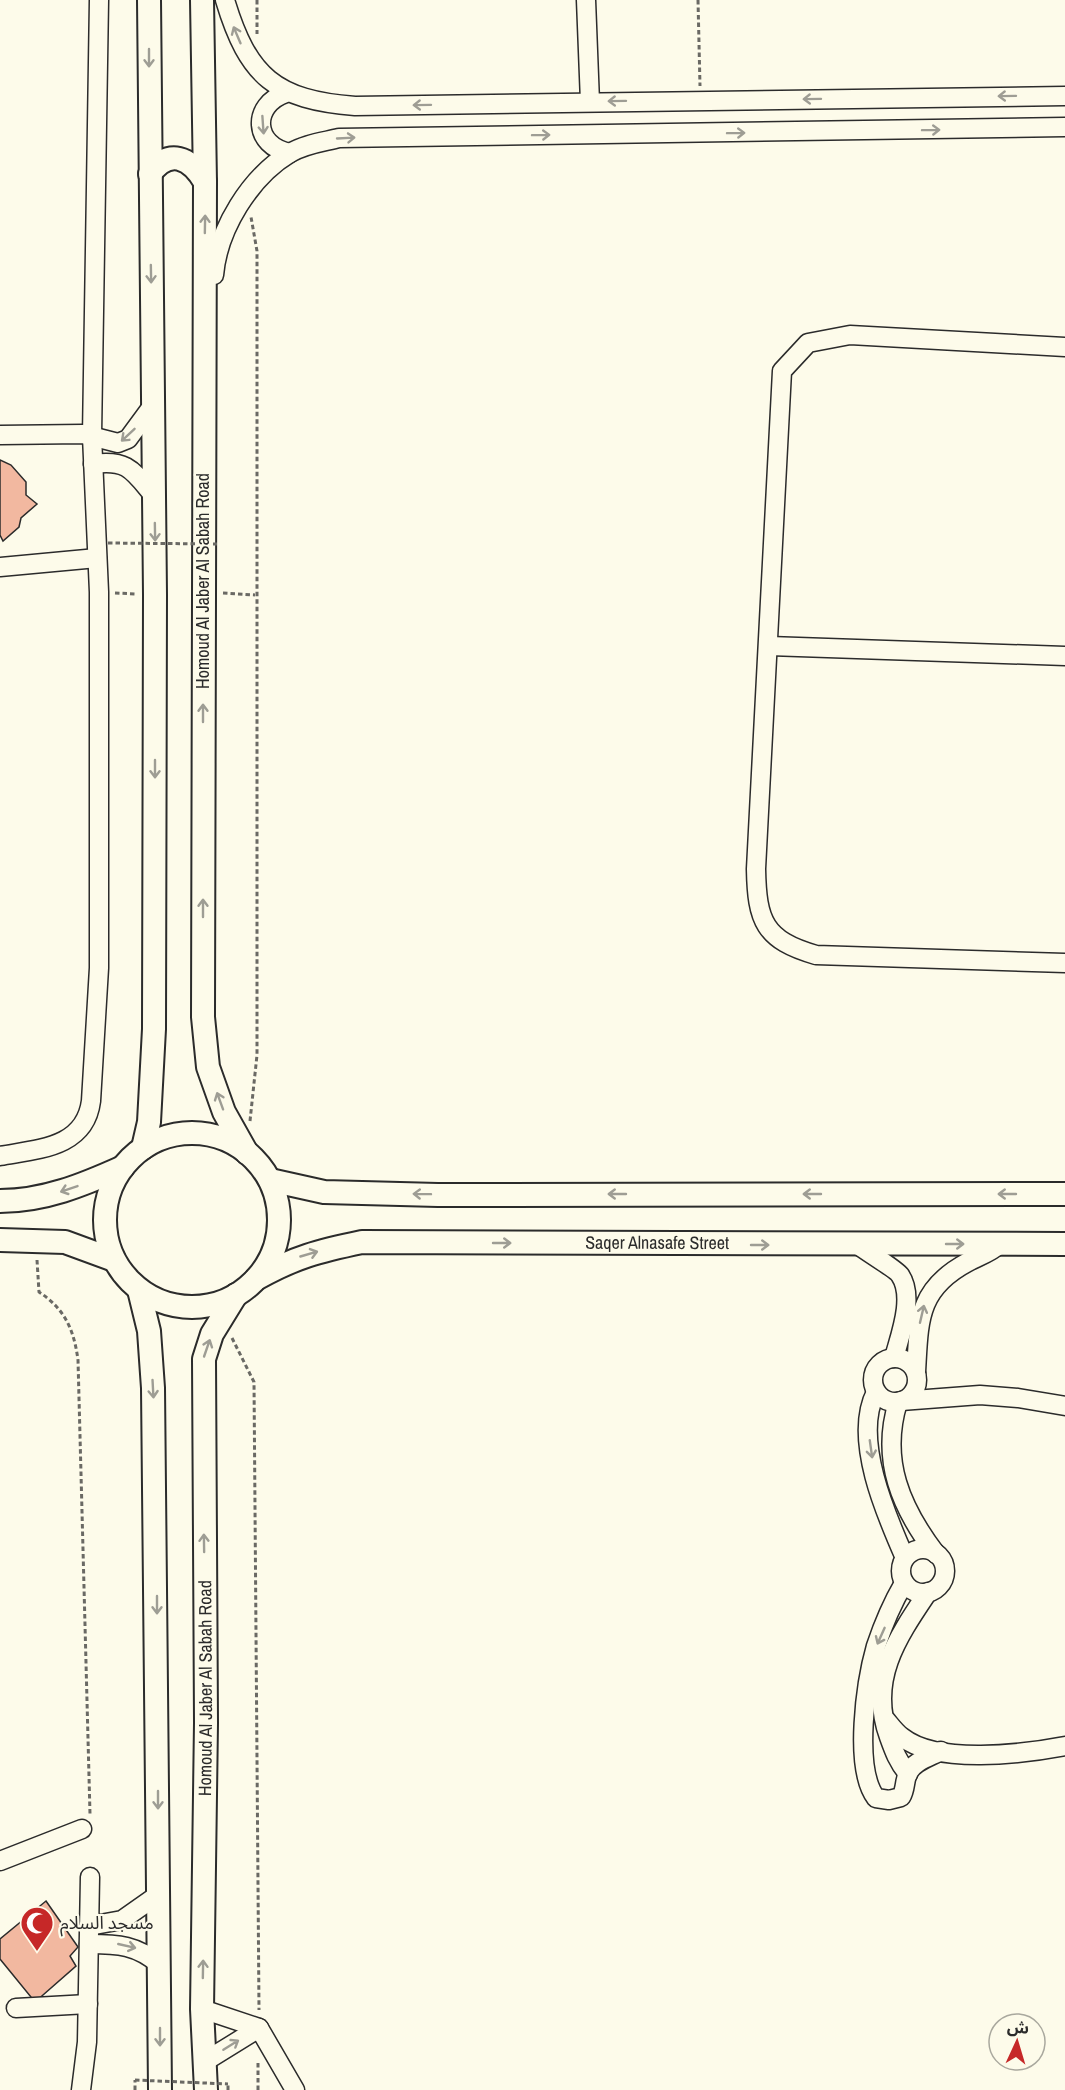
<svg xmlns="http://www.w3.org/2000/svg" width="1065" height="2090" viewBox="0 0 1065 2090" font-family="'Archivo Narrow','Noto Sans Arabic',sans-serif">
<rect width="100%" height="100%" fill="#fdfbea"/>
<g fill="#f2b8a0" stroke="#2b2b2b" stroke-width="1.5">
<polygon points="0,460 11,465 26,482 26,495 37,504 21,518 19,527 3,541 0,535"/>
<polygon points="46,1901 78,1947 70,1956 76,1966 35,2002 0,1959 0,1939"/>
</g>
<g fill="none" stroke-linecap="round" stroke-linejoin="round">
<defs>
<g id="minor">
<path d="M225 0C248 77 276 100 355 106L1065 96"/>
<polyline points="586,0 590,102"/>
<path d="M286 93C251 105 253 146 290 153"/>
<path d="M214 275C218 229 250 177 290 153 305 144 323 142 339 138L1065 127"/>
<path d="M1065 347 850 335 808 343 782 371 756 869C757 921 764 940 816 955L1065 963"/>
<polyline points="0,435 83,434 118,443 128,439 153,405"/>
<path d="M93 464C128 459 133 471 154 496"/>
<polyline points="0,567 97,558"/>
<polyline points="769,646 1065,656"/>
<path d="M0 1156C38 1149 85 1148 91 1101L99 968V592L92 436 99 0"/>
<path d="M858 1245C866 1251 897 1270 900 1275 915 1297 900 1335 894 1358"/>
<circle cx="895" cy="1380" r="22"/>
<path d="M916 1372C919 1321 917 1289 968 1262 979 1256 990 1253 1000 1244"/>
<path d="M876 1392C852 1438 886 1515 905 1558"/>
<polyline points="901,1401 980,1395 1018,1398 1065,1406"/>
<path d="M898 1402C880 1460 901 1508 936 1554"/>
<circle cx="923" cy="1571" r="22"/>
<path d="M904 1583C893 1602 883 1625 876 1646 866 1681 853 1768 876 1798L889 1800 901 1797C906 1789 904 1781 908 1773 914 1761 930 1757 941 1751"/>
<path d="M886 1720C891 1726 896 1733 902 1737 937 1765 1023 1754 1065 1746"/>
<path d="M908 1774C898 1762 894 1751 889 1737 868 1680 897 1638 928 1592"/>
<polyline points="0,1861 82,1829"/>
<polyline points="89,1926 122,1920 159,1894"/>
<path d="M89 1944C118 1944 137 1945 160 1965"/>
<polyline points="16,2008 88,2004"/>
<polyline points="202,2009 259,2028 295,2090"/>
<polyline points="204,2062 259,2028"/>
<polyline points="81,2090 87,2042 90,1877"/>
</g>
<g id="major">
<polyline points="202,0 205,182 203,1017 208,1067 224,1112 247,1153"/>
<path d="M150 174C169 148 190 157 205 182"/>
<circle cx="192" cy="1220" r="87"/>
<polyline points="143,1148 149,1122 154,1029 155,595 149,0"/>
<polyline points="270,1180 324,1192 438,1195 1065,1194"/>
<path d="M0 1201C44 1201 83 1185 123 1167"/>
<polyline points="0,1240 65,1242 114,1260"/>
<path id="s1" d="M256 1279C295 1257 319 1251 362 1242L1065 1244"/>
<polyline points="139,1290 149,1331 153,1388 160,2090"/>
<path id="s2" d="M206 2090 202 2009 206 1723 204 1359 212 1334 236 1295"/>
</g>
</defs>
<use href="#minor" stroke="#2b2b2b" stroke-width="21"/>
<use href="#major" stroke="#2b2b2b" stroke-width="26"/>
<g stroke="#6a6964" stroke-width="3" stroke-dasharray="4.5 3" stroke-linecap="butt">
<polyline points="257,0 257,34"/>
<polyline points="698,0 700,86"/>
<polyline points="115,593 136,594"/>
<polyline points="223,593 255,595"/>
<polyline points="250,1121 257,1055 257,251 251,217"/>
<path d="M37 1260 39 1292C65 1309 74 1330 78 1360L90 1814"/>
<polyline points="232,1338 254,1382 259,2010"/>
<polyline points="135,2090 135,2080"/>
<polyline points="228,2090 228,2084"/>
<polyline points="258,2090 258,2061"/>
</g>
<use href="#minor" stroke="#fdfbea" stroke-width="18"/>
<use href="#major" stroke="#fdfbea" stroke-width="22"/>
<g stroke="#6a6964" stroke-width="3" stroke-dasharray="4.5 3" stroke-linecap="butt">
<polyline points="108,543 217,544"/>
<polyline points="135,2080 228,2084"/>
</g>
</g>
<defs><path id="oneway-shaft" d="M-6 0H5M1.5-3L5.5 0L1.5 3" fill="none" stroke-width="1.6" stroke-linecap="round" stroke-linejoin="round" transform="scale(1.5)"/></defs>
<g stroke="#9e9d94">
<use href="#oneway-shaft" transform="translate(237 35) rotate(-113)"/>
<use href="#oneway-shaft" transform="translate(149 58) rotate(90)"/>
<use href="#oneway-shaft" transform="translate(1007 96) rotate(179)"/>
<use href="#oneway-shaft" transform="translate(812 99) rotate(179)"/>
<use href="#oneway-shaft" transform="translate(617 101) rotate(179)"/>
<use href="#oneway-shaft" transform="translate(422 105) rotate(179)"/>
<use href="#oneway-shaft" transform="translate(263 125) rotate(86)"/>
<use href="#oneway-shaft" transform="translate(931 130) rotate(-1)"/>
<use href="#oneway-shaft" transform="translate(736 133) rotate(-1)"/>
<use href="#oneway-shaft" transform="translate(541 135) rotate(-1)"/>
<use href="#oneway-shaft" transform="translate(346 138) rotate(-3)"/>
<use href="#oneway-shaft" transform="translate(205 224) rotate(-89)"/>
<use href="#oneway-shaft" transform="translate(151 274) rotate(89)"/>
<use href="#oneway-shaft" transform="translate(128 435) rotate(137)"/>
<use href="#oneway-shaft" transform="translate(155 532) rotate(89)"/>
<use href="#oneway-shaft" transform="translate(203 713) rotate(-90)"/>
<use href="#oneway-shaft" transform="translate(155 769) rotate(90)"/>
<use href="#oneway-shaft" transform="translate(203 908) rotate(-90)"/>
<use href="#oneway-shaft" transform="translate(220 1101) rotate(-110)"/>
<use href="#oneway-shaft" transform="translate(69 1189) rotate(161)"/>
<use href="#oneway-shaft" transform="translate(422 1194) rotate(-179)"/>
<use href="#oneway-shaft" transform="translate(617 1194) rotate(180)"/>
<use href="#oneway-shaft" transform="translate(812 1194) rotate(180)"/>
<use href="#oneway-shaft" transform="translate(1007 1194) rotate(180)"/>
<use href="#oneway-shaft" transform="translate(502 1243)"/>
<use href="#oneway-shaft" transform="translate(955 1244)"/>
<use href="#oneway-shaft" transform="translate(760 1245)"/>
<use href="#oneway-shaft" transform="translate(309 1254) rotate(-16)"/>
<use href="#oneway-shaft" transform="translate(922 1314) rotate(-77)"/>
<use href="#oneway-shaft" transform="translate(207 1348) rotate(-71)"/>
<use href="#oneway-shaft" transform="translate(153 1389) rotate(87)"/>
<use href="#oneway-shaft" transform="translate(871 1449) rotate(82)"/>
<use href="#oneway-shaft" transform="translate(204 1543) rotate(-91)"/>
<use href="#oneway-shaft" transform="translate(157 1605) rotate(90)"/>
<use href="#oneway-shaft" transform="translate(881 1636) rotate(114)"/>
<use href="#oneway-shaft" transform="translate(158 1800) rotate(90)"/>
<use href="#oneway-shaft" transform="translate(127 1946) rotate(13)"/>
<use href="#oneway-shaft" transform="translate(203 1969) rotate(-89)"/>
<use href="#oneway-shaft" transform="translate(160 2037) rotate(90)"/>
<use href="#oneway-shaft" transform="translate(231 2045) rotate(-32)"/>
</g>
<defs>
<symbol id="mosque-pin" viewBox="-11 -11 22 30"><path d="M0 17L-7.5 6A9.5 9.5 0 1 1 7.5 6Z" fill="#c62828" stroke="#fdfbea"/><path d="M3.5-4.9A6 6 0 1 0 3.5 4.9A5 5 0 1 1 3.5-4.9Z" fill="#fff"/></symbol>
</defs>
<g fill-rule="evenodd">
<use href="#mosque-pin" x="18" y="1904" width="38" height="52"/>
</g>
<g text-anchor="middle" stroke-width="4.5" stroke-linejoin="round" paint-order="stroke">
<g font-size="18" fill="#2b2b2b" stroke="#fdfbea">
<text transform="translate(203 581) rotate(-90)" y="6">Homoud Al Jaber Al Sabah Road</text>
<text dy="6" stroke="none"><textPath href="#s1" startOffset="408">Saqer Alnasafe Street</textPath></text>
<text dy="6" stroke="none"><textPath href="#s2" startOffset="402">Homoud Al Jaber Al Sabah Road</textPath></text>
</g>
<g font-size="18" fill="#2b2b2b" stroke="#fdfbea" text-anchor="start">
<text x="60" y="1929">مسجد السلام</text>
</g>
</g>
<g transform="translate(1017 2042) rotate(4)"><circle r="28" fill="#fdfbea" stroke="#a9a89e" stroke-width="1.5"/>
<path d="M0-4.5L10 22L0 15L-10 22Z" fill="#c62828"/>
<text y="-9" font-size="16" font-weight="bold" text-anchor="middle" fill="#2b2b2b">ش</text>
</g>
</svg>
